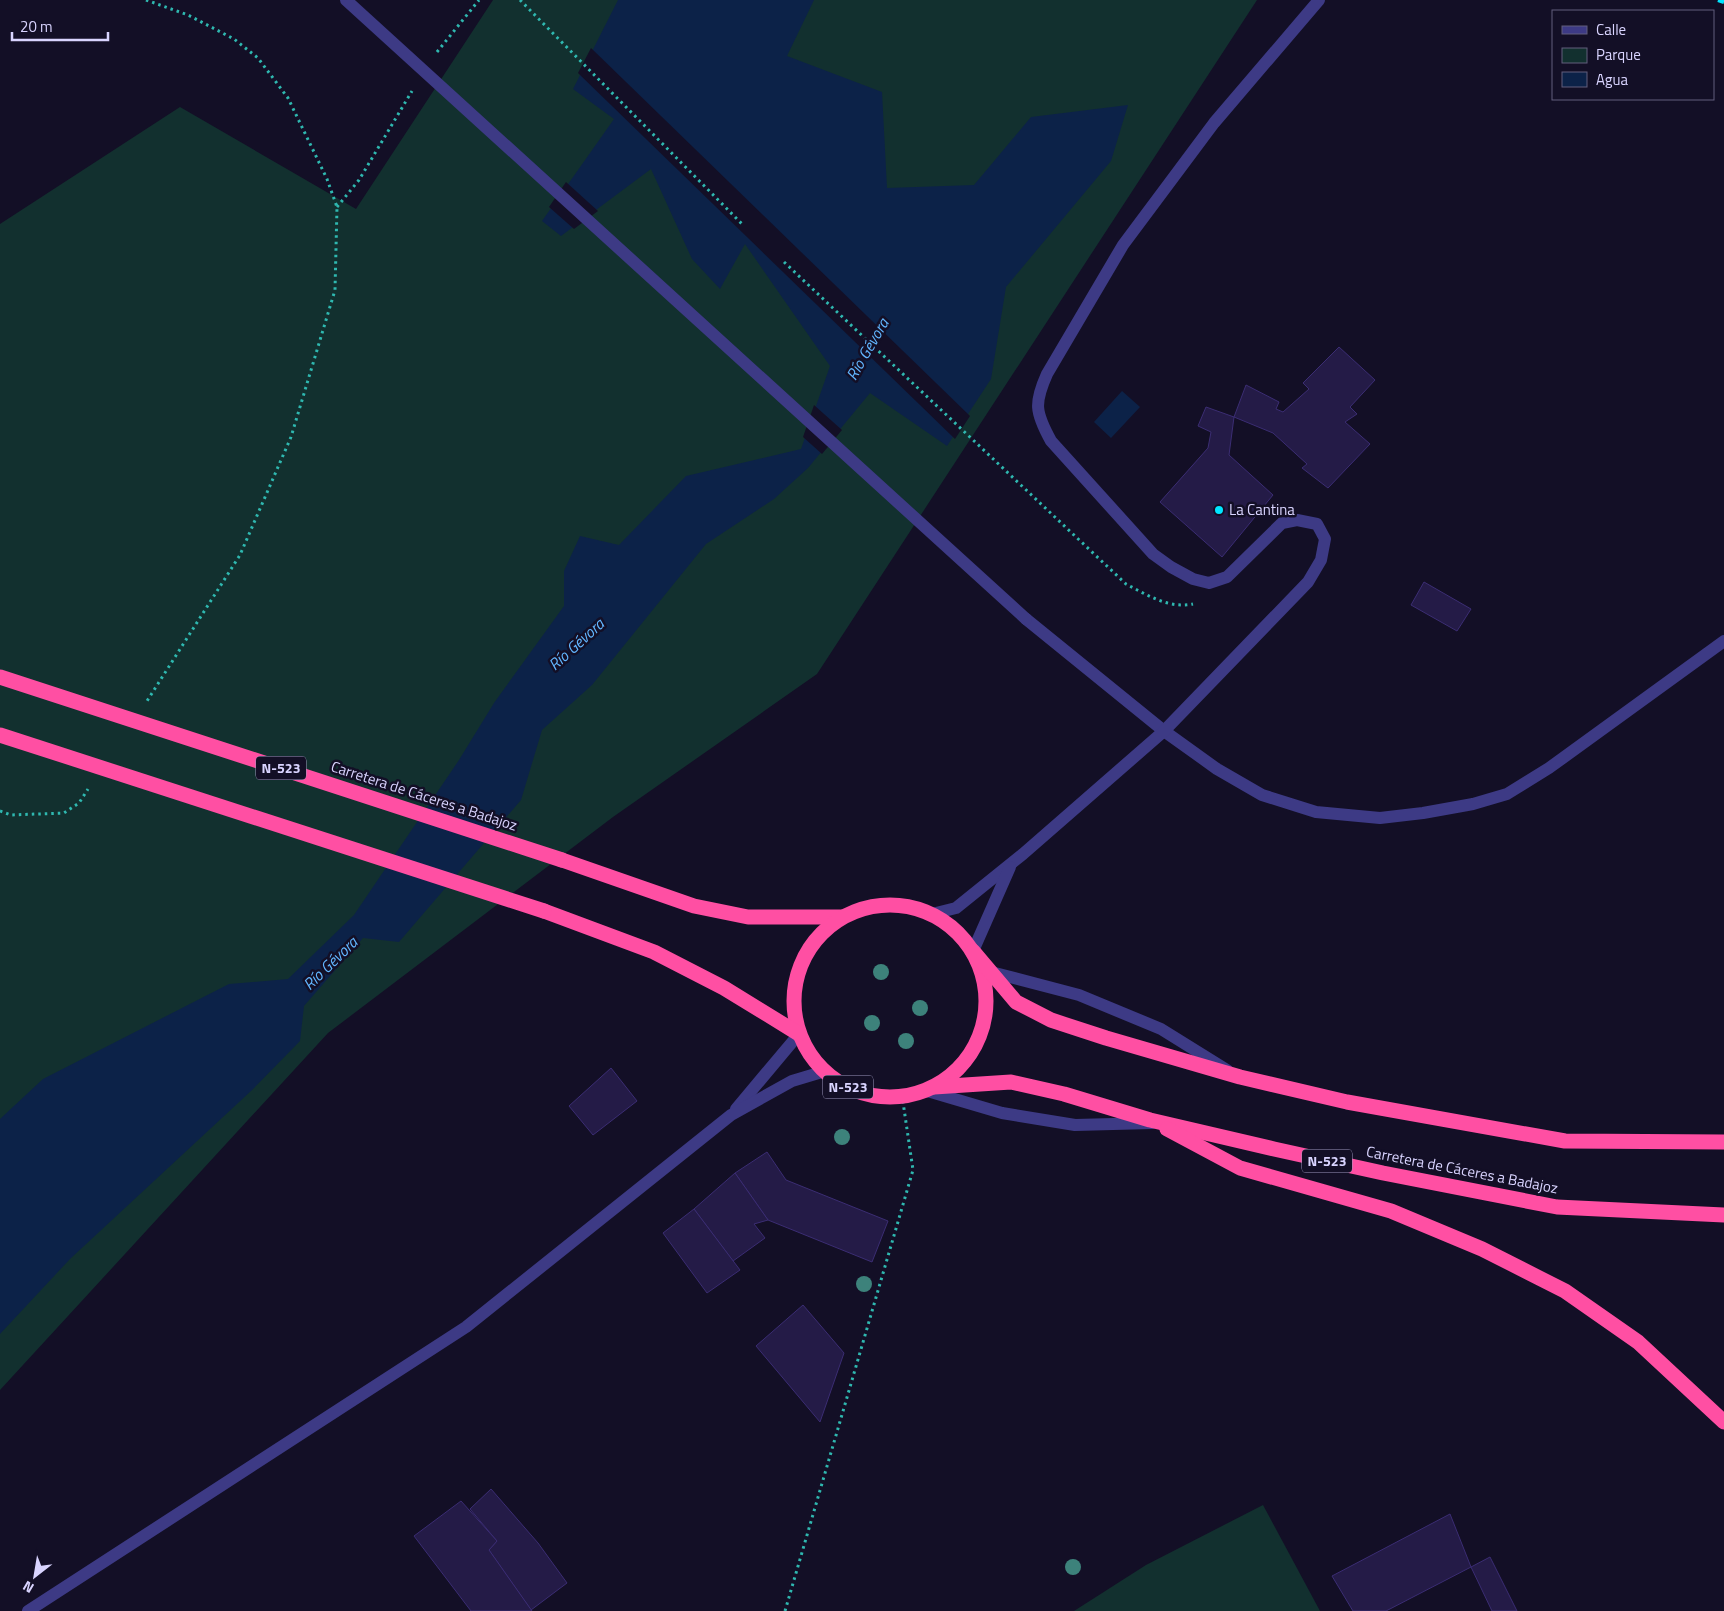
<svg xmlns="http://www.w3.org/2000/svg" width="1724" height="1611" viewBox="0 0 1724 1611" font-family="'Titillium Web',sans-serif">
<rect width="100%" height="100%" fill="#130f26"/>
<g fill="#12302f">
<polygon points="493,0 1257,0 817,674 613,817 328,1033 0,1390 0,224 180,107 356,209"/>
<polygon points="1263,1505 1320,1611 1074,1611 1146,1565"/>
</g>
<g fill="#0c2248">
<polygon points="618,0 814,0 787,56 882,92 887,188 974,185 1031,117 1128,105 1111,161 1006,287 991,379 947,446 870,393 808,468 774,499 706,544 592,685 542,730 521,800 399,942 363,938 304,1006 300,1041 251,1091 70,1259 0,1334 0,1119 43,1079 229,984 288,979 354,915 459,760 494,703 564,606 564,571 580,536 619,545 686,476 801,449 830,366 745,244 720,289 692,259 651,169 561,236 542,221 614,119 573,89"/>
<polygon points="1122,391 1140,407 1111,438 1094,422"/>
</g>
<g fill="#130f26">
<polygon points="591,48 970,416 955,439 578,73"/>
<polygon points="566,182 598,211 574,229 549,207"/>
<polygon points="814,405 842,430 822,454 803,437"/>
</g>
<g fill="#241b47" stroke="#3b2d73">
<polygon points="1339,347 1375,380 1350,407 1357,414 1345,422 1370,444 1328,488 1302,468 1307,464 1273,433 1234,417 1246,385 1279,402 1276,409 1283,412 1309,389 1303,383"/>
<polygon points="1206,407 1234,417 1229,455 1273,495 1222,557 1160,502 1208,448 1211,432 1198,426"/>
<polygon points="1424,582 1471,609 1457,631 1411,605"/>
<polygon points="611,1068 637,1101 593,1135 569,1106"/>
<polygon points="767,1152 786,1180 888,1221 872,1262 768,1220 735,1173"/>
<polygon points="735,1173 768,1220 754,1224 765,1238 733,1261 694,1209"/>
<polygon points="694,1209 740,1270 707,1293 663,1233"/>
<polygon points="803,1305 844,1353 820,1422 756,1346"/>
<polygon points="491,1489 538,1543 567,1583 531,1610 489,1550 497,1541 470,1509"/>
<polygon points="461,1501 497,1541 489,1550 532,1611 471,1611 414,1536"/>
<polygon points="1450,1514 1471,1567 1386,1611 1353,1611 1332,1576"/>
<polygon points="1490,1557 1517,1611 1492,1611 1471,1567"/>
</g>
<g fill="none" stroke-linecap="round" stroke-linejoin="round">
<g stroke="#2fb8b0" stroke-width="3" stroke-dasharray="2.5 4" stroke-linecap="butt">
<polyline points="146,0 188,15 234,39 258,58 288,98 327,179 337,207 335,290 291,437 240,555 147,701"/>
<polyline points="520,0 744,226"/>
<polyline points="437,52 479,0"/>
<polyline points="337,207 359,180 412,91"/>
<path d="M784 262 1126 584C1147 595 1169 609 1193 604"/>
<polyline points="0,811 11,815 64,813 79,803 88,789"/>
<polyline points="785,1611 913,1170 903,1102"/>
</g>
<g stroke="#3d3a85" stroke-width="12">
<polyline points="991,972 1079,995 1161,1029 1227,1070"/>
<polyline points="924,1090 1002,1113 1075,1125 1152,1123"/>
</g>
<g stroke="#3d3a85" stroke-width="12">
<polyline points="1026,619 1164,731 1217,769 1262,795 1316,812 1380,818 1423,813 1473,804 1507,794 1549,768 1724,641"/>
<path d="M932 914 956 908 1023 854 1164 731 1308 582 1321 560 1325 539 1317 524 1297 520 1282 523 1227 577 1209 583 1193 579 1171 567 1153 554 1051 441C1035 412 1034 403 1047 374L1123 245 1214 123 1319 0"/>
<polyline points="973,951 1010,867"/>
<polyline points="736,1109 799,1034"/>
<polyline points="28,1611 466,1327 731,1115 792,1081 822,1072"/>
</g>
<g stroke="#ff4fa3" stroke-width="15">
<polyline points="562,860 694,906 748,917 842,917"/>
<circle cx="890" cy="1001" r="96"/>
<polyline points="544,911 654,952 724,988 799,1034"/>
<polyline points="973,951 1016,1002 1051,1020 1106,1038 1240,1077 1347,1102 1565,1141 1724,1142"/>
<polyline points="934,1087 1011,1082 1064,1094 1150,1120 1274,1149 1383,1173 1557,1207 1724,1215"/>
<polyline points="1167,1129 1240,1168 1391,1211 1482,1249 1565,1291 1638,1342 1724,1422"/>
</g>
<polyline stroke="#00e5ff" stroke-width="4" stroke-dasharray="8 6" stroke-linecap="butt" points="1718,0 1724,2"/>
<polyline stroke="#3d3a85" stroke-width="12" points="346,0 1026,619"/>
<g stroke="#ff4fa3" stroke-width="15">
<polyline points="0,677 562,860"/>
<polyline points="0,735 544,911"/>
</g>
</g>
<g fill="#3d827b">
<circle cx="881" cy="972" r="8"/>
<circle cx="920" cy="1008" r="8"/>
<circle cx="872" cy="1023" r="8"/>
<circle cx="906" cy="1041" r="8"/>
<circle cx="842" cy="1137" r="8"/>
<circle cx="864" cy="1284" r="8"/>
<circle cx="1073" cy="1567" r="8"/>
</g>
<circle fill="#00e5ff" stroke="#130f26" stroke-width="2" cx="1219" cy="510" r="5"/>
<g text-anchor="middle" stroke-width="5" stroke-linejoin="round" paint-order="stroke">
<g fill="#130f26" stroke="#9e99be" stroke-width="1">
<rect x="256" y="756.5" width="50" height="23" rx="4"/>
<rect x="823" y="1075.5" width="50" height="23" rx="4"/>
<rect x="1302" y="1149.5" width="50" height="23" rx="4"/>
</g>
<g font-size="14" font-weight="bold" fill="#d9d4ff">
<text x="281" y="773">N-523</text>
<text x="848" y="1092">N-523</text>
<text x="1327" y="1166">N-523</text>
</g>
<g font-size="15" fill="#d9d4ff" stroke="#130f26" text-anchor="start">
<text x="1229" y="515">La Cantina</text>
</g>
<g font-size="15" fill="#d9d4ff" stroke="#130f26">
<text transform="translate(424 796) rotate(18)" y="5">Carretera de Cáceres a Badajoz</text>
<text transform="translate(1462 1170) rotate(11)" y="5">Carretera de Cáceres a Badajoz</text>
</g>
<g font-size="16" font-style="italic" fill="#62b6ff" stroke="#130f26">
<text transform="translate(867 349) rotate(-60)" y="6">Río Gévora</text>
<text transform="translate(576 644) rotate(-42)" y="6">Río Gévora</text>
<text transform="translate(330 963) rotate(-44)" y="6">Río Gévora</text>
</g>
</g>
<rect x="1552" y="10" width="162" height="90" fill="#130f26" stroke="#625e7d"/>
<rect x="1562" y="26" width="25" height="8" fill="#3d3a85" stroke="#625e7d"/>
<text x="1596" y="35" font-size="15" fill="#d9d4ff">Calle</text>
<rect x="1562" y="48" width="25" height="15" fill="#12302f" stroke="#625e7d"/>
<text x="1596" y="60" font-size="15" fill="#d9d4ff">Parque</text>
<rect x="1562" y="72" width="25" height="15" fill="#0c2248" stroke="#625e7d"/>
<text x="1596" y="85" font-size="15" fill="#d9d4ff">Agua</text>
<g transform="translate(35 1576) rotate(211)" stroke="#130f26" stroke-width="4" paint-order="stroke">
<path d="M0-4L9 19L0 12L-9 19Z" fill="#d9d4ff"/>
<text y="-8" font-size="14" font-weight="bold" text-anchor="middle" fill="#d9d4ff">N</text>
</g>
<path d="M12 32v8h96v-8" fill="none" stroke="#d9d4ff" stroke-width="2.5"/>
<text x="20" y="32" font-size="15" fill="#d9d4ff" stroke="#130f26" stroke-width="4" paint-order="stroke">20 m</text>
</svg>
